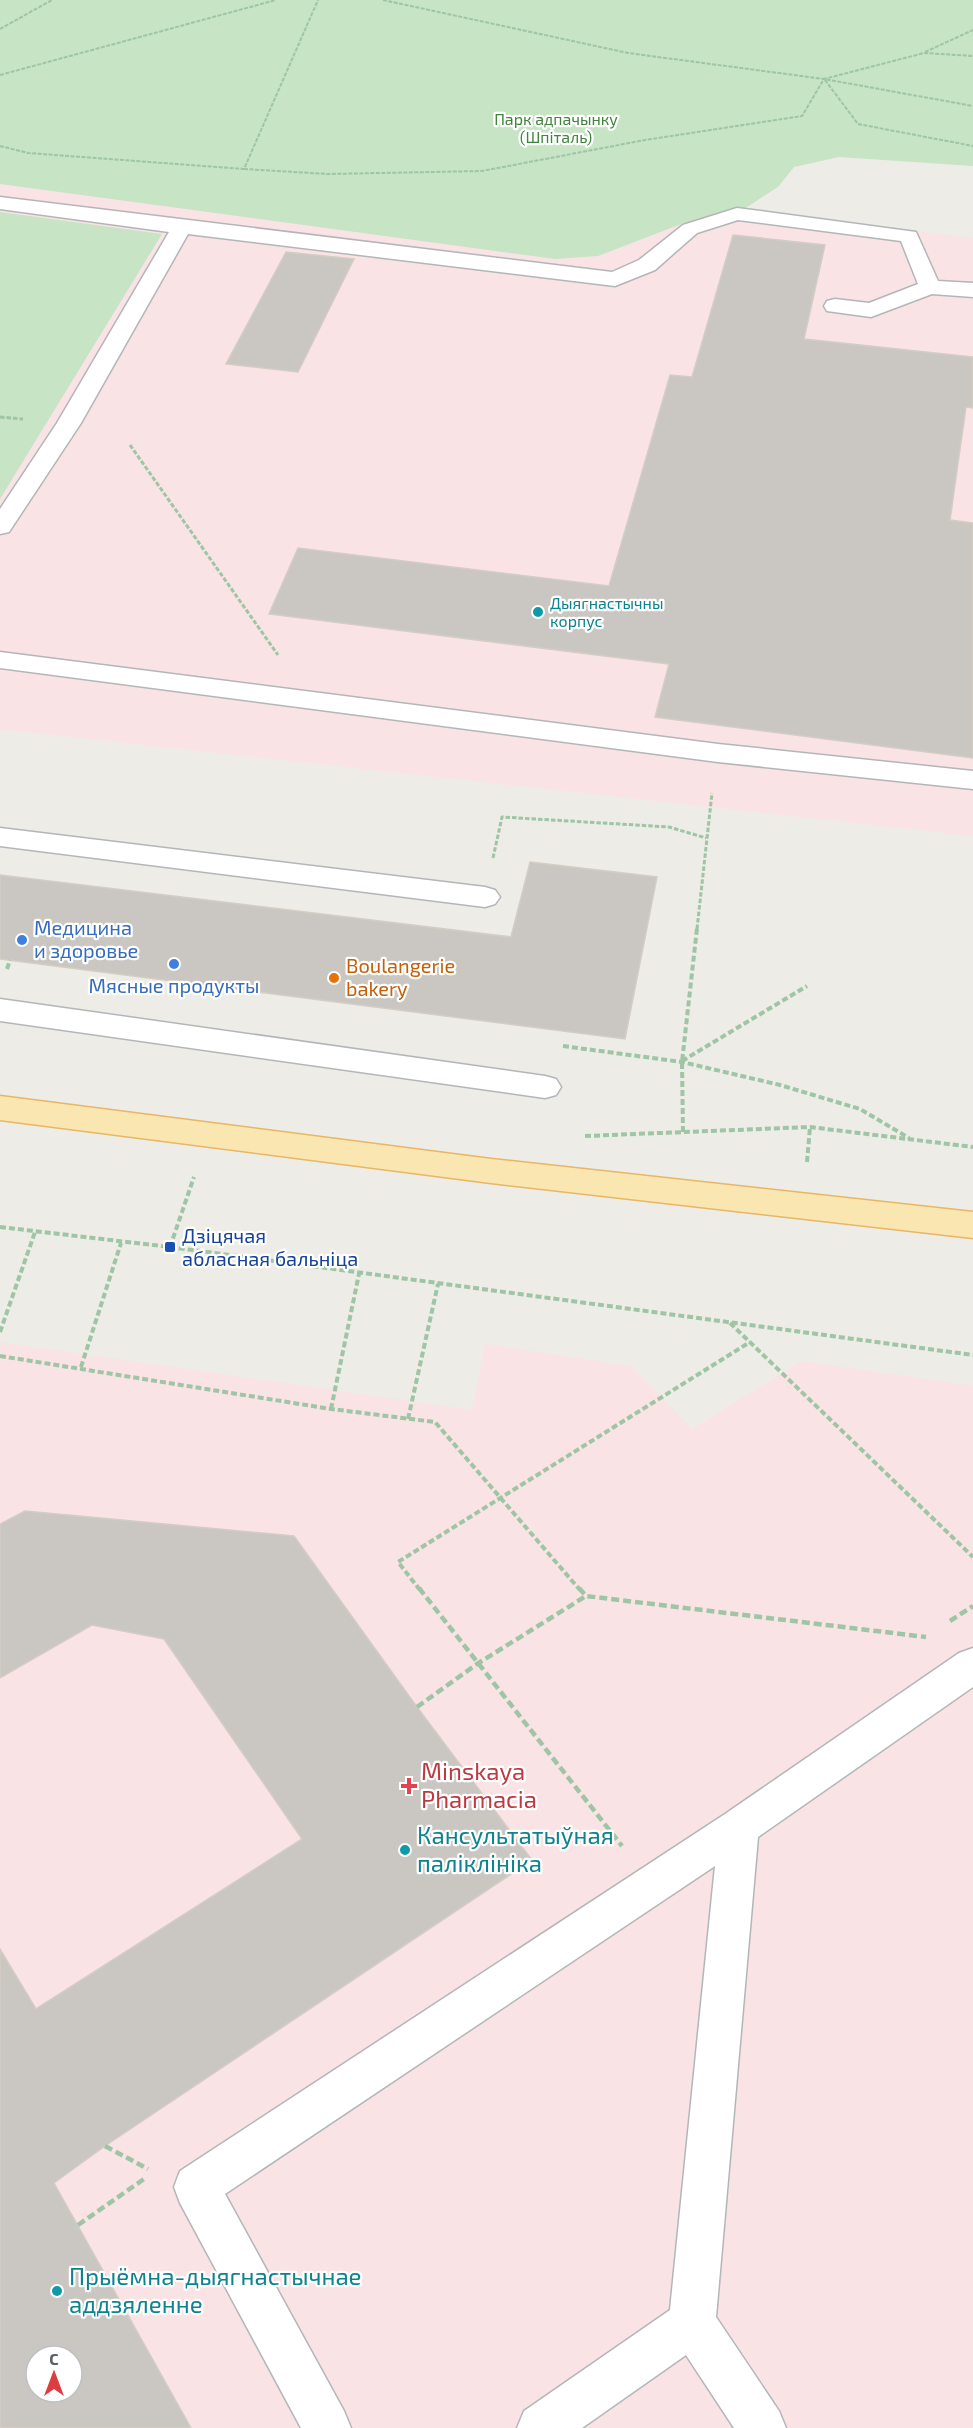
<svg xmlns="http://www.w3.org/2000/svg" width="973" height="2428" viewBox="0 0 973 2428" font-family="'Exo 2',sans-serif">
<rect width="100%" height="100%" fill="#eeece6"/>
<g fill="#fae3e4" fill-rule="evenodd">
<polygon points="0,184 687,203 973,238 973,836 0,729"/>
<path d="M0 1342 472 1410 485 1344 631 1366 692 1429 802 1361 973 1386V2428H0ZM36 2356H72V2392H36Z"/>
</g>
<g fill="#c7e4c4">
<polygon points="0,0 973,0 973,166 839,157 794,167 778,187 744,209 684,223 598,256 555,259 0,184"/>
<polygon points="0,212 162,234 0,499"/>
</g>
<g fill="#cac7c2" stroke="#d3cdc4" stroke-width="1.5" fill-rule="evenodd">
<polygon points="733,235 825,245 804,339 973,357 973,408 966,407 950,520 973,523 973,758 655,717 669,664 269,614 298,548 609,586 670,375 692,377"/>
<polygon points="286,252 354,259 298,372 226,364"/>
<polygon points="530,862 657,877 625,1039 0,959 0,875 511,937"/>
<path d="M25 1511 294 1536 417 1707 532 1860 105 2146 54 2183 191 2428H0V1949L36 2009 302 1839 164 1639 92 1625 0 1678V1524ZM36 2356H72V2392H36Z"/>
</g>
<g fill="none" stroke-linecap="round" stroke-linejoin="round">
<defs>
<g id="minor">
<polygon points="0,197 612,272 639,260 683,225 737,208 916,232 938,281 973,283 973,297 932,294 871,317 827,311 824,306 827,301 835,299 869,303 918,284 901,241 738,220 697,233 655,270 615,286 188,234 81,423 9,532 0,534 0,509 57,423 169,232 0,209"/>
<polygon points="0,652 718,744 973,771 973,789 718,762 0,668"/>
<polygon points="0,828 485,887 495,890 500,897 495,904 485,907 0,846"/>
<polygon points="0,999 545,1076 556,1079 561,1087 556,1095 545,1098 0,1021"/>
<polygon points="973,1648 973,1687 758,1837 716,2317 779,2411 786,2428 734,2428 686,2355 582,2428 517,2428 524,2411 670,2310 715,1866 225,2194 344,2411 351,2428 301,2428 180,2203 174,2187 180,2171 725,1814 959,1653"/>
</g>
<polygon id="major" points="0,1096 491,1159 973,1212 973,1238 491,1183 0,1120"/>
</defs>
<use href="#minor" stroke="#b3b6b9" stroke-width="3"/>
<use href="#major" stroke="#e8b665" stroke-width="3"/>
<g stroke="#9ec5a5" stroke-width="2" stroke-dasharray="4 1.5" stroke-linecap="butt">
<polyline points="383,0 628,53 824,79 973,106"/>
<polyline points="0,29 52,0"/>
<polyline points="925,52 973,30"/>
<polyline points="0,75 276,0"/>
<polyline points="825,80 858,124 973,146"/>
<polyline points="0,146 28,153 244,169 318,0"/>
<polyline points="244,169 328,174 482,171 645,140 802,116 824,79 924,53 973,56"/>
</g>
<g stroke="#9ec5a5" stroke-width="3" stroke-dasharray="4.5 2" stroke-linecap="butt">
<polyline points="0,417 23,419"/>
<polyline points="130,445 278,655"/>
<polyline points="493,858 502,817 669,827 706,838"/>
<polyline points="697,929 712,793"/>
</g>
<g stroke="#9ec5a5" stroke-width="4" stroke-dasharray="6 3" stroke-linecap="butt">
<polyline points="7,969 10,960"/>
<polyline points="563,1046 682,1062 780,1085 860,1109 909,1138"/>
<polyline points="682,1061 807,986"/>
<polyline points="683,1132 682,1062 697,928"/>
<polyline points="585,1136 810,1127 973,1147"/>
<polyline points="807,1162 810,1127"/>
<polyline points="0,1227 170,1247 973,1355"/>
<polyline points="170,1247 194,1177"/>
<polyline points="730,1323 973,1557"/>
<polyline points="0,1332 35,1232"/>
<polyline points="0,1356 331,1409 435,1422 580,1590"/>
<polyline points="81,1367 121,1243"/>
<polyline points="331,1409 359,1274"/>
<polyline points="408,1419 438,1284"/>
<polyline points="420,1590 398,1562 750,1342"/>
</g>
<g stroke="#9ec5a5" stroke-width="4.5" stroke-dasharray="8 4" stroke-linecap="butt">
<polyline points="419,1588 622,1846"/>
<polyline points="579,1588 586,1596 926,1637"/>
<polyline points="950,1621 973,1606"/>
<polyline points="417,1707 477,1664 586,1596"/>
<polyline points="105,2146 148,2169"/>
<polyline points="78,2225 144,2179"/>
</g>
<use href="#minor" fill="#fff" fill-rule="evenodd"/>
<use href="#major" fill="#f9e6b0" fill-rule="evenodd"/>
</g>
<g fill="#0f9aa8" stroke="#fff" stroke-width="2">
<circle cx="538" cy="612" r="6"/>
<circle cx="405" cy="1850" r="6"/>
<circle cx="57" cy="2291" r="6"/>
</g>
<g fill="#3f7fe0" stroke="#fff" stroke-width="2">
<circle cx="22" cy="940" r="6"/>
<circle cx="174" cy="964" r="6"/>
</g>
<circle fill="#e8710a" stroke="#fff" stroke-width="2" cx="334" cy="978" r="6"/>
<rect fill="#1a4fb4" stroke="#fff" stroke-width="2" x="164" y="1241" width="12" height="12" rx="3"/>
<path fill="#e0444e" stroke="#fff" stroke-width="2" d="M406 1777h6v6h6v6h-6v6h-6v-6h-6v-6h6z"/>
<g text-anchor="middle" stroke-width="4.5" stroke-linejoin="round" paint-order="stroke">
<g font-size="16" fill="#40853c" stroke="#fff">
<text x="556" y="125">Парк адпачынку<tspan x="556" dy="18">(Шпіталь)</tspan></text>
</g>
<g font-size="16" fill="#0d838f" stroke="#fff" text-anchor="start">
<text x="550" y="609">Дыягнастычны<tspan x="550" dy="18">корпус</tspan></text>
</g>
<g font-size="20" fill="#366cbe" stroke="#fff" text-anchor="start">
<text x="34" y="935">Медицина<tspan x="34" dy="23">и здоровье</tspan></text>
<text x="174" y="993" text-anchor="middle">Мясные продукты</text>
</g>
<g font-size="20" fill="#c56008" stroke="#fff" text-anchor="start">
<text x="346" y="973">Boulangerie<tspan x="346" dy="23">bakery</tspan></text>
</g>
<g font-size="20" fill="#164399" stroke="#fff" text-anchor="start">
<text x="182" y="1243">Дзіцячая<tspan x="182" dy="23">абласная бальніца</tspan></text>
</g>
<g font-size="24" fill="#be3a42" stroke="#fff" text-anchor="start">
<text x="421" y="1780">Minskaya<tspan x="421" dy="28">Pharmacia</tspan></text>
</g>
<g font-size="24" fill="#0d838f" stroke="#fff" text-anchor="start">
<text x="417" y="1844">Кансультатыўная<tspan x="417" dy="28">паліклініка</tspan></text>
<text x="69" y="2285">Прыёмна-дыягнастычнае<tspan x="69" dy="28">аддзяленне</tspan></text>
</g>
</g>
<g transform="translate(54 2374)"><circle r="28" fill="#ffffff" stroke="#bec0c1" stroke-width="1.5"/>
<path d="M0-4.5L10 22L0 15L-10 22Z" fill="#dd3d40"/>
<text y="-9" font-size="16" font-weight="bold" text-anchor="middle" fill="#5d6165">С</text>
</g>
</svg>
